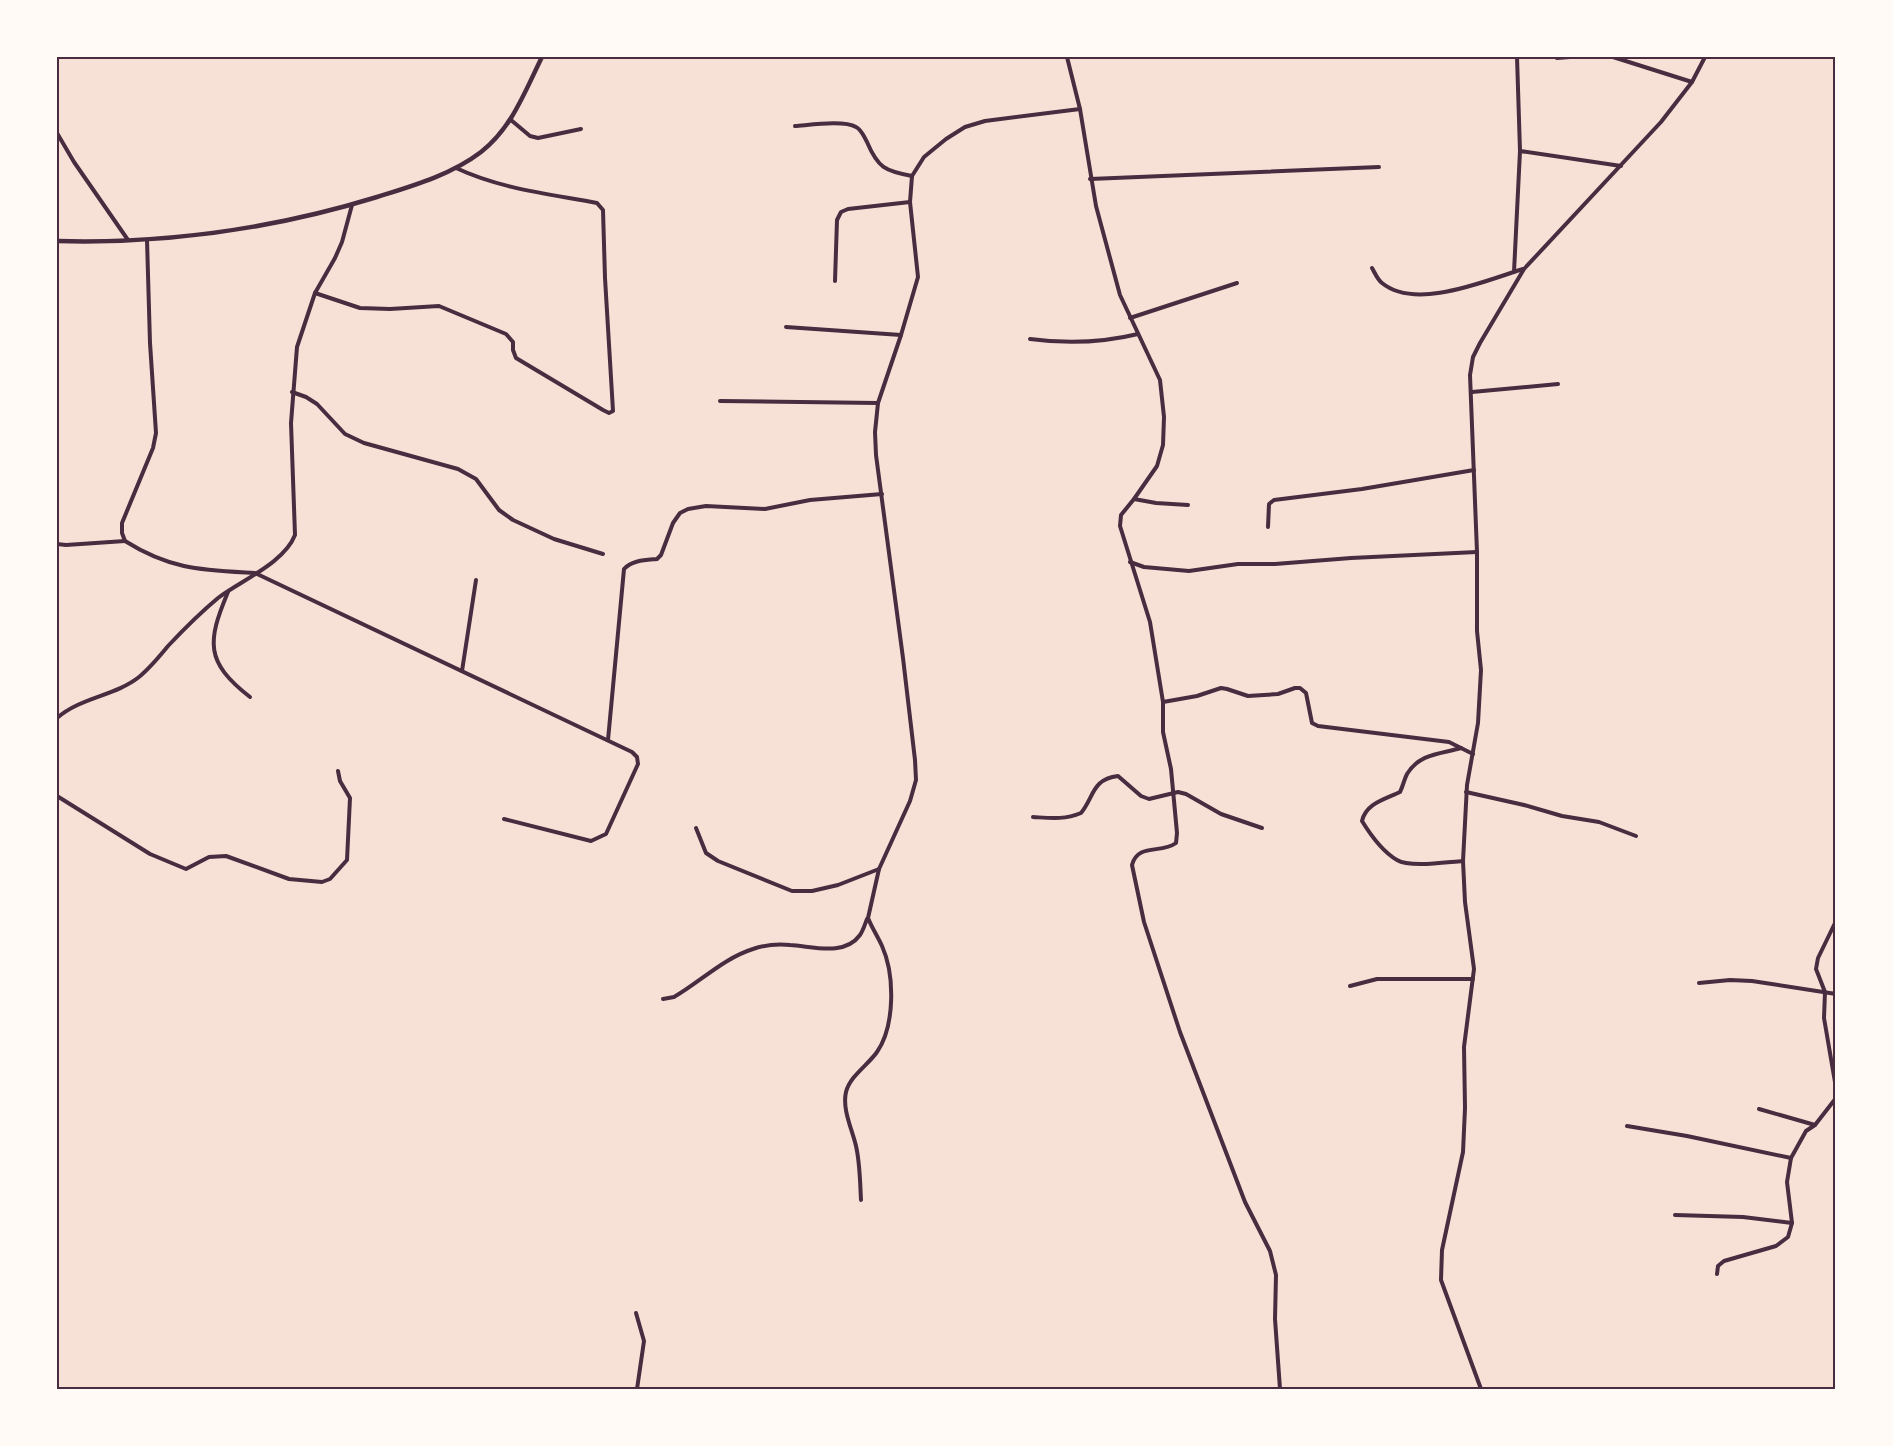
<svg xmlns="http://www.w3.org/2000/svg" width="1893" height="1446" viewBox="0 0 1893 1446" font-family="'Zilla Slab',serif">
<rect width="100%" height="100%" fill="#f7e1d7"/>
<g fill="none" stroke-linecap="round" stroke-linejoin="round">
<g stroke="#4a2c40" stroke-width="4">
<path d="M1067 57 1080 109 1096 206 1120 295 1160 380 1164 417 1163 445 1157 466 1134 499 1121 515 1120 526 1150 622 1163 702V732L1171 769 1177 833 1176 843C1161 854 1138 843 1132 865L1144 922 1180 1032 1245 1202 1270 1251 1276 1275 1275 1319 1280 1389"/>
<polyline points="1613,57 1692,82"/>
<polyline points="1557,58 1570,57"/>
<polyline points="511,120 530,136 538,138 581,129"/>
<path d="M795 126C810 125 844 120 856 127 862 130 864 137 867 142 878 168 885 171 912 176"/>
<polyline points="57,133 74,162 128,240"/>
<polyline points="1520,151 1621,166"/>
<polyline points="1090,179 1379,167"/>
<path d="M147 240 150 343 156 433 153 448 122 523V533L125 541C171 570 203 570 255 573L632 752 637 757 638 764 606 834 591 841 504 819"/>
<path d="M1372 268C1375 273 1377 279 1382 283 1416 311 1487 280 1523 269"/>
<polyline points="1514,272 1520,151 1517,57"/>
<polyline points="835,281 837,220 841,212 848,209 910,202"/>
<path d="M315 293 360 308 390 309 439 306 506 334 513 342V350L516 358 603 410 609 413 613 411 605 278 603 210 597 203C549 194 501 189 456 168"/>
<polyline points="1130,318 1237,283"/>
<polyline points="786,327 901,335"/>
<path d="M1030 339C1067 344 1101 343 1138 334"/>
<polyline points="292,392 306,397 317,404 345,434 364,443 458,469 476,479 499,510 513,520 554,539 603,554"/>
<polyline points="1472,392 1558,384"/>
<polyline points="720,401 878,403"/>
<polyline points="1134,499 1156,503 1188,505"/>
<polyline points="1268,527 1269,504 1274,500 1362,489 1474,470"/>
<polyline points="57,544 66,545 125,541"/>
<polyline points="1130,562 1144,567 1189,571 1238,564 1275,564 1351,558 1477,552"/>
<path d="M228 592C207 642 205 662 250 697"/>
<polyline points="462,671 476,580"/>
<polyline points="1163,702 1197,696 1221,688 1227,689 1248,696 1278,694 1295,688 1300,688 1306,693 1312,723 1318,726 1449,742 1473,754"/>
<path d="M57 718C81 697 115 696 139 677 150 668 159 657 168 646 184 629 200 613 218 598 242 580 284 563 295 535L291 423 297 347 315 293 335 258 342 242 352 205"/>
<path d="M608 740 624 569C632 560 646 560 657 559L661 555 673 523 680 513 688 509 706 506 765 509 810 500 882 494"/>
<path d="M1461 748C1441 754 1420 753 1407 774 1404 780 1403 786 1400 792 1386 799 1366 803 1362 821 1370 834 1383 852 1397 860 1410 868 1447 862 1463 861"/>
<polyline points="1466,792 1524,805 1562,816 1599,822 1636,836"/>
<polyline points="57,796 150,854 186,869 209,857 226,856 289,879 322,882 330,879 347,860 350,798 340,781 338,771"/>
<path d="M1033 817C1050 818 1064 820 1081 813 1094 797 1092 779 1118 776L1141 796 1149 799 1178 792 1186 794 1221 814 1262 828"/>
<polyline points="696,828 706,853 718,861 792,891 812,891 838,885 879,869"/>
<polyline points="1836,921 1818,958 1816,969 1825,992 1824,1018 1836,1088"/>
<polyline points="1699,983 1730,980 1752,981 1836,994"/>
<polyline points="1350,986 1377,979 1473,979"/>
<path d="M663 999 674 997C700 982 724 958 753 949 764 945 778 944 790 945 812 946 844 957 860 935 863 931 865 924 867 919"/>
<polyline points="1759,1109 1815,1125"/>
<polyline points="1627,1126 1687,1136 1791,1158"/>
<path d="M861 1200C860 1182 860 1163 856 1146 852 1129 842 1109 846 1092 850 1076 868 1065 877 1052 895 1026 895 975 882 946 878 937 872 928 868 918L879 869 910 801 916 780 915 760 903 658 876 455 875 432 878 403 901 335 918 277 910 202 912 176 924 157 946 139 965 127 985 121 1080 109"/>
<polyline points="1675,1215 1743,1217 1792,1223"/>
<polyline points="1717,1274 1718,1266 1724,1261 1776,1246 1788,1237 1792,1223 1787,1182 1791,1158 1806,1131 1815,1125 1836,1098"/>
<polyline points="636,1313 644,1341 637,1389"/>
<polyline points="1481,1389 1441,1280 1442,1250 1463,1152 1465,1108 1464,1047 1474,969 1465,902 1463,861 1467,785 1478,723 1481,670 1477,631 1477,552 1470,375 1473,357 1480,343 1524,269 1661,122 1692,82 1705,57"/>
</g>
<path stroke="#4a2c40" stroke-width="4.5" d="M57 241C165 244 273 229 377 197 412 186 451 175 481 152 512 128 525 91 542 57"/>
</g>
<rect width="1893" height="1446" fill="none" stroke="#fffaf5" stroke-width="117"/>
<rect x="58" y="58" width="1776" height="1330" fill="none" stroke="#4a2c40" stroke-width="2"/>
</svg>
